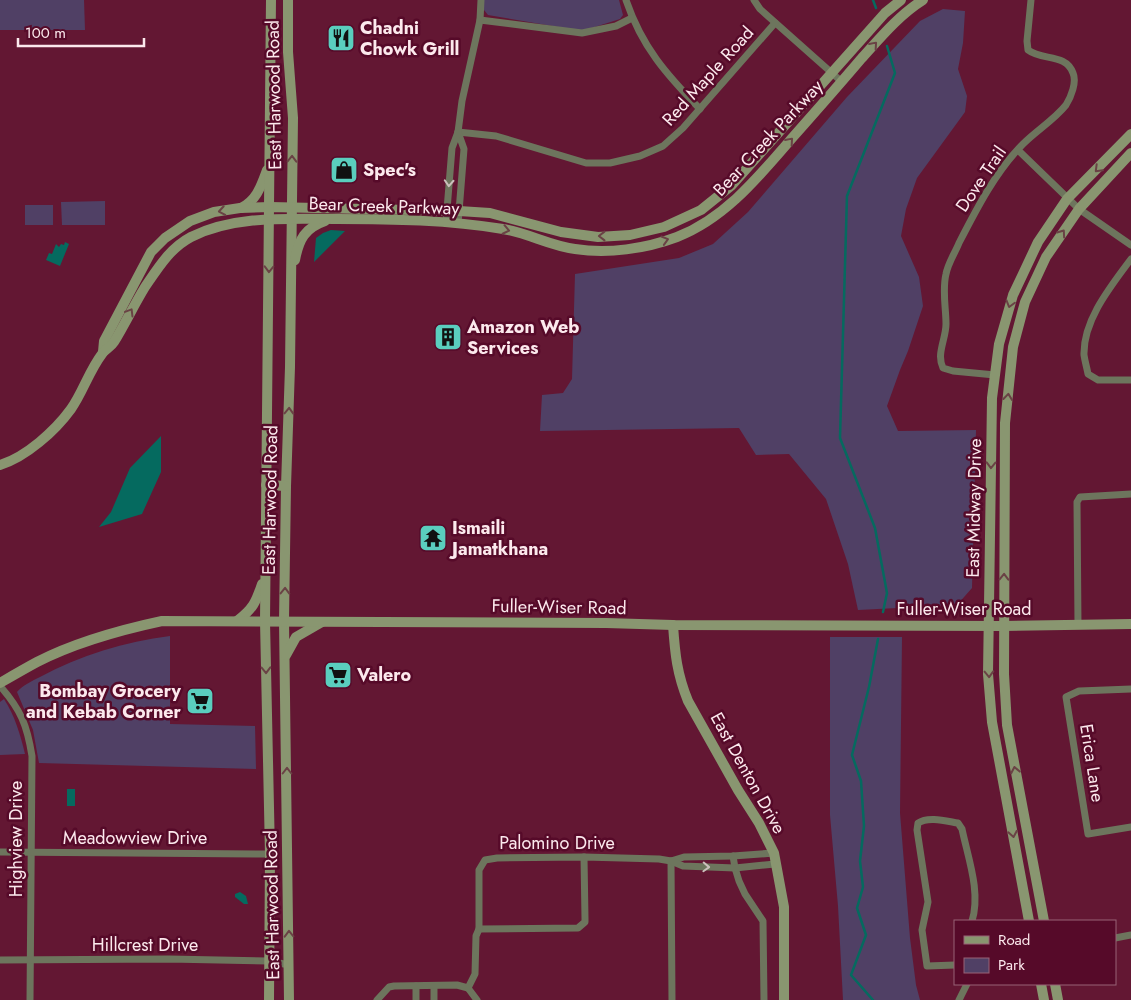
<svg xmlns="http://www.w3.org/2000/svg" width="1131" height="1000" viewBox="0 0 1131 1000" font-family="Jost,sans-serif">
<rect width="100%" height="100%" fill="#631733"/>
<g fill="#504065">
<polygon points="0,0 84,0 85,30 0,30"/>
<polygon points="484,0 619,0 623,15 620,19 582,31 488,15 484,10"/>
<polygon points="943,9 965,11 963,43 958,69 967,96 965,112 917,178 906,209 901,236 919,277 923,306 908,351 900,370 887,406 898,431 976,430 972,588 957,605 858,610 848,564 826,499 789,454 756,455 739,428 540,431 542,395 563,393 572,379 575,274 679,258 713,244 748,212 847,97 920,21"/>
<polygon points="105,201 105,225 62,225 61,202"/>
<rect x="25" y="205" width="28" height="20"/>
<path d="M170 636V724L255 726 256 769 39 763 33 730 17 692C23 685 32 681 40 677 80 655 125 642 170 636Z"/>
<polygon points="830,637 902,637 900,813 910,938 916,985 920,1000 843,1000 838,906 830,815"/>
<path d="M4 699C15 716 20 734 25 754L0 755V702Z"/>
</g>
<g fill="#056a5f">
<polygon points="331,230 345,231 314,262 316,238 323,233"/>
<polygon points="65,242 69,244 60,266 46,260 49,253 52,254 56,244 59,247 61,244 64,245"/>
<polygon points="161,436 161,472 142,514 99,527 111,512 130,468"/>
<rect x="67" y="789" width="8" height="17"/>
<polygon points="240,892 246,896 248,904 244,904 235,897 235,894"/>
</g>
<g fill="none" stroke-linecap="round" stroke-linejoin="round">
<g stroke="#056a5f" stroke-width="2.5">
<polyline points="873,0 876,8"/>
<polyline points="883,612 887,593 875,528 840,438 847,196 895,73 887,46"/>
<polyline points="873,1000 851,975 866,935 857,908 863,887 860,861 864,826 861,781 852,755 869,687 878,639"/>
</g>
<g stroke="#6d755d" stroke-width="7">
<path d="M626 0C642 47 666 74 700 109"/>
<polyline points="754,0 760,9 842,82"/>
<polyline points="480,20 582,33 616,26 632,18"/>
<polyline points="458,132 496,136 586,163 610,163 640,156 663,146 683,128 775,23"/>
<polyline points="458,132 464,149 458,224"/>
<polyline points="1018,150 1079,209 1131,245"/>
<polyline points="446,222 452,148 458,132 462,101 480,20 481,0"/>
<path d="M1131 259C1111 286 1083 320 1084 355 1085 362 1087 368 1088 374L1098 380H1131"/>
<path d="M995 375 953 371 943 368C936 354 946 339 946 324 946 308 942 290 946 274 948 263 955 253 959 243 977 208 996 171 1023 144 1037 130 1054 120 1066 105 1071 97 1077 82 1073 73 1066 53 1042 61 1028 50L1027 41 1031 0"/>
<polyline points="1078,625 1077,502 1080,497 1131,494"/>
<path d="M0 686C21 710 27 725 32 756L30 1000"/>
<polyline points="1131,689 1079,691 1066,697 1088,834 1131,827"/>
<polyline points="0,852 270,854"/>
<polyline points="733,856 735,868 739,881 745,894 763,921 764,1000"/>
<polyline points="671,861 672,1000"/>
<polyline points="671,861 684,857 733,856 774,853"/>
<polyline points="479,929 578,928 585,922 585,919 584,857"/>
<polyline points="1115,938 1131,935"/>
<polyline points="0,960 169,959 269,961 289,965"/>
<path d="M955 965 927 966 922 930 928 902 917 830 918 823C928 816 946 821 958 823L962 829C968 858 981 892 972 921"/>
<polyline points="416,986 416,1000"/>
<polyline points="434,986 434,1000"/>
<polyline points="468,988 475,974 476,936 479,929 479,870 485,860 497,858 584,857 659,859 671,861 683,866 735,868 775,864"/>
<polyline points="377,1000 389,987 394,986 457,985 468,988 477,1000"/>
<polyline points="959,1000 967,984"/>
</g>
<g stroke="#899670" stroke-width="10">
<polyline points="288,0 288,52 293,118 290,367 286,486 284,621 289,1000"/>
<path d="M241 208C257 200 261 186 267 170"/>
<path d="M295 260C299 239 305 228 325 221"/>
<polyline points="103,352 104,341 151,252 165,238 190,221 214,212 240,208 270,207 459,211 490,213 561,232 598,237 630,235 664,227 701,210 732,185 885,13 901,0"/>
<path d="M0 465C26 457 55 431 71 409 83 392 89 371 102 354 105 349 111 347 114 342 125 324 134 305 145 287 158 268 170 248 191 237 235 215 289 219 337 219 393 219 448 220 503 229 528 233 550 246 575 249 608 254 645 249 677 237 726 218 760 175 793 137 816 111 839 85 861 59 880 38 899 15 923 0"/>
<polyline points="266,485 286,486"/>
<path d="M237 621C253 609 256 602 262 584"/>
<path d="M673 625C675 654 677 674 688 701L738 790 759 823 774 853 784 907V1000"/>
<polyline points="286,655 296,637 322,622"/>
<path d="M0 683C12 676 24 669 37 662 76 642 120 630 162 621L606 623 673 625 1003 626 1131 624"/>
<polyline points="1029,921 992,722 988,674 992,398 999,344 1013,295 1038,242 1067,199 1131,134"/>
<polyline points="1044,921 1007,725 1004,674 1005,423 1013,347 1025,302 1046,257 1079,209 1131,153"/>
<polyline points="1041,984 1044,1000"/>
<polyline points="1055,984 1058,1000"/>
<polyline points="269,1000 270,854 265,621 271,0"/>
</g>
</g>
<defs><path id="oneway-chevron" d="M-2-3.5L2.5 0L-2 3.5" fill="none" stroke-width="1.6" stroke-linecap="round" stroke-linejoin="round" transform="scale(1.25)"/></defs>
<g stroke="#6a4245">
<use href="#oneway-chevron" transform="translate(874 45) rotate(-49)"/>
<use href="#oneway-chevron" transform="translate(790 141) rotate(-49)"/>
<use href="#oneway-chevron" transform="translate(292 159) rotate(-89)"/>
<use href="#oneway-chevron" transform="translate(1098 169) rotate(135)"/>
<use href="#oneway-chevron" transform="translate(222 211) rotate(170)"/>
<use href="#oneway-chevron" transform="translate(506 230) rotate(12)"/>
<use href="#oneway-chevron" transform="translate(1062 233) rotate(-55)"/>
<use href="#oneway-chevron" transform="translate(602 236) rotate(-180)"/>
<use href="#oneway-chevron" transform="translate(665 240) rotate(-17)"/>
<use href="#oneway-chevron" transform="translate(269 269) rotate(91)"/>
<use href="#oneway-chevron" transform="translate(1010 304) rotate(106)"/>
<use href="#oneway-chevron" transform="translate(130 312) rotate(-59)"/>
<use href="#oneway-chevron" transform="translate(1008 397) rotate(-84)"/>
<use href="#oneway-chevron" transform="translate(289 411) rotate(-88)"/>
<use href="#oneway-chevron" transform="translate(991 465) rotate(91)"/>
<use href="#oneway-chevron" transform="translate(1004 577) rotate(-89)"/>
<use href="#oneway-chevron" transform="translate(285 591) rotate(-89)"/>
<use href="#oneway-chevron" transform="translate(266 670) rotate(89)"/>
<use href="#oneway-chevron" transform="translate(989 674) rotate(88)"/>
<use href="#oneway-chevron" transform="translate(1015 770) rotate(-101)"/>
<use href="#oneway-chevron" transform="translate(287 771) rotate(-90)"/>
<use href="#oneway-chevron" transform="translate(1013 834) rotate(80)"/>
<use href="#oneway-chevron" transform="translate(289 934) rotate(-91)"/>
</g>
<g stroke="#cac0bb">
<use href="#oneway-chevron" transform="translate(449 183) rotate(93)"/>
<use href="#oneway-chevron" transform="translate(706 867) rotate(2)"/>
</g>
<defs>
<symbol id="restaurant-square" viewBox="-11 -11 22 22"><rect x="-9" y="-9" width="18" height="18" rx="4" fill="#5acebe" stroke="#560a29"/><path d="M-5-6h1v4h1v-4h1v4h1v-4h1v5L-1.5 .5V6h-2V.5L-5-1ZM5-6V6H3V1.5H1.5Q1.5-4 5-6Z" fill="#111"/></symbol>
<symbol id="shop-square" viewBox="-11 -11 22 22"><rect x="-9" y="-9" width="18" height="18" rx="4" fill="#5acebe" stroke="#560a29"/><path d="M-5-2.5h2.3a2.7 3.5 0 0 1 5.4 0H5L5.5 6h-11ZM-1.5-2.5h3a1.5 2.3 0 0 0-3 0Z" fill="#111"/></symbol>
<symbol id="building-square" viewBox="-11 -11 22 22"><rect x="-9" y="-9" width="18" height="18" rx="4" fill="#5acebe" stroke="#560a29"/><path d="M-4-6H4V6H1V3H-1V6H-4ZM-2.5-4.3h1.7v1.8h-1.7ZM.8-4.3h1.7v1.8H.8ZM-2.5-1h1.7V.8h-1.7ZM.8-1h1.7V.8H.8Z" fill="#111"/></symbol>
<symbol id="temple-square" viewBox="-11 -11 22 22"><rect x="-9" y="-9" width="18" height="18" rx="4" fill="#5acebe" stroke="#560a29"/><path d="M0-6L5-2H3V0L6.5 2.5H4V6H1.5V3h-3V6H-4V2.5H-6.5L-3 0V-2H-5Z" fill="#111"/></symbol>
<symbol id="supermarket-square" viewBox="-11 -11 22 22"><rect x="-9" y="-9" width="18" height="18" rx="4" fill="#5acebe" stroke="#560a29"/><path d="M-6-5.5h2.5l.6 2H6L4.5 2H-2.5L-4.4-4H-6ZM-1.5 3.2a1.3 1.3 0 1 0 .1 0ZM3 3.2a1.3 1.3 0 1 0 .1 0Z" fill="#111"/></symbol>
</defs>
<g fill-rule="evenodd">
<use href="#restaurant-square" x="325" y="22" width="32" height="32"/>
<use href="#shop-square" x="328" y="154" width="32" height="32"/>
<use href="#building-square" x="432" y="321" width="32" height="32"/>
<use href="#temple-square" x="417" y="522" width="32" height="32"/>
<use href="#supermarket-square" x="322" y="659" width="32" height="32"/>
<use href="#supermarket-square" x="184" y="685" width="32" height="32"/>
</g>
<g text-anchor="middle" stroke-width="5" stroke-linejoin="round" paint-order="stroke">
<g font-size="18" font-weight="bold" fill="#fce9ed" stroke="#560a29" text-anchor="start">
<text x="360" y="34">Chadni<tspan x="360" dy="21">Chowk Grill</tspan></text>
<text x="363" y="176">Spec's</text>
<text x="467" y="333">Amazon Web<tspan x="467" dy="21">Services</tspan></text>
<text x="452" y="534">Ismaili<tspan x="452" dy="21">Jamatkhana</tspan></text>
<text x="357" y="681">Valero</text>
<text x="181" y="697" text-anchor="end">Bombay Grocery<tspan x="181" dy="21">and Kebab Corner</tspan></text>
</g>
<g font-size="18" fill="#fce9ed" stroke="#560a29">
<text transform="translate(708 76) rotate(-48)" y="6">Red Maple Road</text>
<text transform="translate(274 95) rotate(-91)" y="6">East Harwood Road</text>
<text transform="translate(768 138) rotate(-47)" y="6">Bear Creek Parkway</text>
<text transform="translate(981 179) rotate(-56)" y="6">Dove Trail</text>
<text transform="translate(384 206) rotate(2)" y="6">Bear Creek Parkway</text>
<text transform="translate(270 500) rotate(-89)" y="6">East Harwood Road</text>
<text transform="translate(974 508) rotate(-89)" y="6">East Midway Drive</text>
<text transform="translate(559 607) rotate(1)" y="6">Fuller-Wiser Road</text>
<text x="964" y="615">Fuller-Wiser Road</text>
<text transform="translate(1092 763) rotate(81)" y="6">Erica Lane</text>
<text transform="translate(748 773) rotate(61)" y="6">East Denton Drive</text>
<text x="135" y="844">Meadowview Drive</text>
<text transform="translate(16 839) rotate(-90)" y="6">Highview Drive</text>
<text x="557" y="849">Palomino Drive</text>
<text transform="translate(272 905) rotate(-91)" y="6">East Harwood Road</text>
<text x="145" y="951">Hillcrest Drive</text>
</g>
</g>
<rect x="954" y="920" width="162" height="65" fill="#560a29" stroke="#986377"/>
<rect x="964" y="936" width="25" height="8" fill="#899670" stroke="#986377"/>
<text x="998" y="945" font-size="15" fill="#fce9ed">Road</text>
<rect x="964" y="958" width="25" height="15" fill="#504065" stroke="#986377"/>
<text x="998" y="970" font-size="15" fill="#fce9ed">Park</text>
<path d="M18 38v8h126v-8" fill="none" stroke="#fce9ed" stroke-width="2.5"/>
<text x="25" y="38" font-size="15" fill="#fce9ed" stroke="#560a29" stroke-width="4" paint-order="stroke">100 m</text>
</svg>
